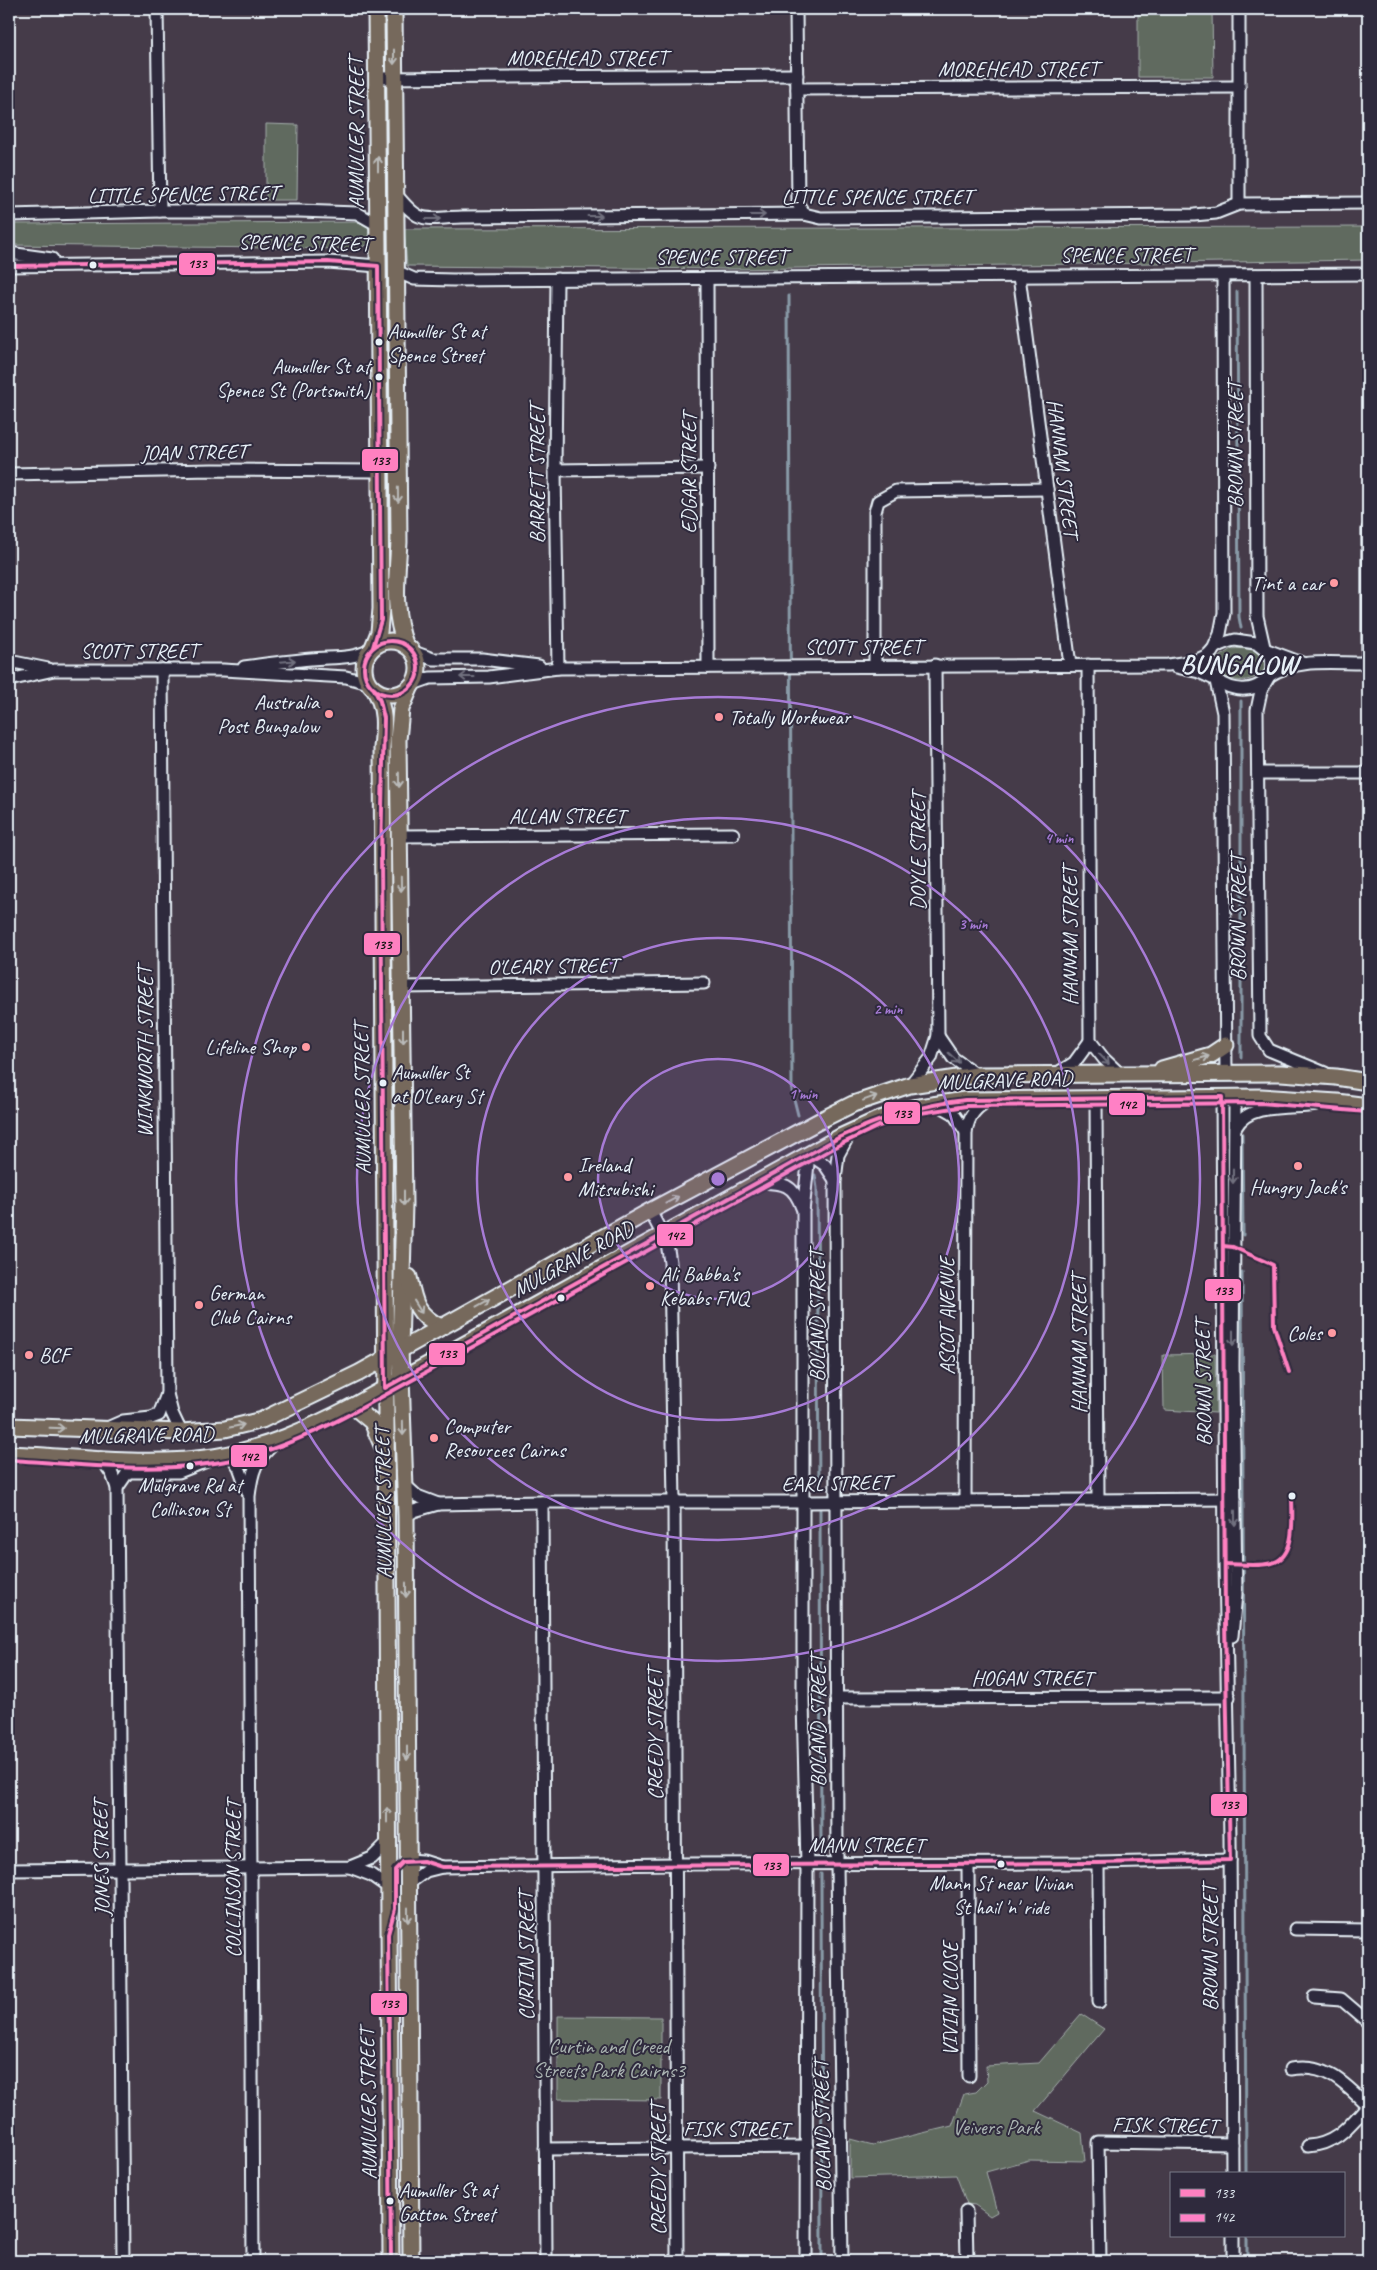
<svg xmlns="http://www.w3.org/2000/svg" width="1377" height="2270" viewBox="0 0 1377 2270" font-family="Caveat,sans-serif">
<rect width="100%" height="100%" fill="#453b49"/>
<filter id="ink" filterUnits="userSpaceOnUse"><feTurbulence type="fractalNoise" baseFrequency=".02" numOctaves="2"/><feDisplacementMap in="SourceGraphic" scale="10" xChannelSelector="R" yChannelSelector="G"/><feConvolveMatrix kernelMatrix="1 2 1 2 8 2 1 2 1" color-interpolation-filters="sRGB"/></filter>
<g filter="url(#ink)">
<g fill="#616b5f" stroke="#a4aeac">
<polygon points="1138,9 1212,9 1213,77 1138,77"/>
<polygon points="266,124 298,125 297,200 266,200"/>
<polygon points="368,222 370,244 356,249 9,245 9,224"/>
<polygon points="1368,227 1368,260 728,269 407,266 404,229"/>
<path d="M1231 649C1245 647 1272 650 1264 671 1252 684 1226 684 1216 668V659Z"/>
<polygon points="1215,1354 1216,1413 1164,1410 1163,1355"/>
<polygon points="1081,2014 1104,2029 1035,2111 1082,2133 1085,2161 1029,2160 986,2172 997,2212 990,2216 975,2205 967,2204 956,2175 850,2178 850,2139 873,2145 952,2126 964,2094 976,2092 987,2081 986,2066 1039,2063"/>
<polygon points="558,2016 661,2017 661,2100 558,2099"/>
</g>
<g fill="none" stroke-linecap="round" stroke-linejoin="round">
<g stroke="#899ba8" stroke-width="3">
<polyline points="1237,292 1239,617 1241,628"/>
<polyline points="789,296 792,1091 798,1115"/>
<polyline points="1241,701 1241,1057"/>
<polyline points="1242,1134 1243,1235"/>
<polyline points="815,1175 817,1188 819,1488"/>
<polyline points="1242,1272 1246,2174"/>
<polyline points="820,1510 821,1854"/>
<polyline points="821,1874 822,2261"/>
<polyline points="1247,2236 1247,2261"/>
</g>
<defs>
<g id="minor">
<polyline points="157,9 160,211"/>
<polyline points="796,9 798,204 804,214"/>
<polyline points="378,78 797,75"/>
<polyline points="797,89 1239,87"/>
<path d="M395 193C421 226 424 218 462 217L804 214 821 218 1194 215 1216 213 1239 204 1368 203"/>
<polyline points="1239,204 1239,9"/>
<polyline points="9,215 160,211 299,211 357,213 378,225"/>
<polyline points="9,253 52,259"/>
<polyline points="9,266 328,262 378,266"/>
<polyline points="396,271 414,279 453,280 1368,274"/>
<polyline points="1256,275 1257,616 1264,647"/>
<polyline points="1019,276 1070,665"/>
<polyline points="557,279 555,470 558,668"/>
<polyline points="707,279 708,667"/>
<polyline points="555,470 708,468"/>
<polyline points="9,474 212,470 379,471"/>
<path d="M1235 640 1256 643 1271 655 1272 671C1247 720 1163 656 1235 640Z"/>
<polyline points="1267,650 1302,663"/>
<polyline points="411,651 433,659 482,659 539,666"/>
<polyline points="1212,652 1220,634 1224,613 1223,276"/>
<polyline points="9,661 48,669"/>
<polyline points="1368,663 1368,529"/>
<polyline points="1088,665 1090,1041 1104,1059 1121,1075"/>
<polyline points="875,666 875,512 878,501 896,491 1047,489"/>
<path d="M244 667C266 664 288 661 311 659 333 657 352 660 372 649"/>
<polyline points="1176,667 1199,672 1214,679"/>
<polyline points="162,670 167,1394 172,1413 181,1432"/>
<path d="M1269 676C1296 657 1337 664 1368 663"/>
<polyline points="1268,678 1261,691 1257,710 1260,1036 1269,1050 1325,1073"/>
<polyline points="9,680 54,670 223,670 346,677 369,683"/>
<polyline points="1216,681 1223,713 1226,1073"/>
<polyline points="413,684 430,678 489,677 558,668 1168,665 1195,661 1210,654"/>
<polyline points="1258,773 1368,773"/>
<polyline points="401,836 733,834"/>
<polyline points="402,987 704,983"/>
<polyline points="938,1036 953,1058 977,1075"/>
<polyline points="1056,1074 1074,1063 1090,1041"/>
<polyline points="910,1085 931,1058 938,1036 935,665"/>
<polyline points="1222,1097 1225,1564 1230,1838 1232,2174"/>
<polyline points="1096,1098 1098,1500"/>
<polyline points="935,1103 953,1113 966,1132"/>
<path d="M1236 1127C1249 1102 1293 1109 1317 1105"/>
<path d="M758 1182C783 1183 793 1183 802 1208"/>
<polyline points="650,1211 667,1243 670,1262 674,1502 677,2261"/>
<polyline points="107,1428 123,1421 151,1418 159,1415 167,1394"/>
<polyline points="230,1454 239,1467 248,1492"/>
<polyline points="101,1458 112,1474 117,1488 123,2261"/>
<polyline points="405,1485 417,1496 438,1504"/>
<polyline points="117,1488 128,1472 179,1472 207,1461"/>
<path d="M965 1500 966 1132C969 1115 975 1108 990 1100"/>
<polyline points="542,1502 546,2261"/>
<polyline points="406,1516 414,1511 438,1504 542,1502 805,1502 1235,1499"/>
<polyline points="1232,1636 1236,1594 1233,1366 1235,1097"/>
<polyline points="836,1698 1229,1697"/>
<polyline points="408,1860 423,1861 442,1867"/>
<polyline points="968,1863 969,2076"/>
<polyline points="1098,1863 1099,2002"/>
<polyline points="350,1867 371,1875 388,1887"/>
<polyline points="9,1870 350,1867 372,1858 388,1842"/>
<polyline points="408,1884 426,1871 442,1867 675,1864 1098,1863 1230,1860"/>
<polyline points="1295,1929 1368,1930"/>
<polyline points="1314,1997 1341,1999 1368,2022"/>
<path d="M1291 2069C1327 2063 1345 2084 1368 2106"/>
<path d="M1308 2146C1337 2144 1349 2126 1368 2105"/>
<polyline points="545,2149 807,2147"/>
<polyline points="966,2211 967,2261"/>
<polyline points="1233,2236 1233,2261"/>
<path d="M253 2261 249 1496C252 1471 255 1460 275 1443"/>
<polyline points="806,2261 807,1864 803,1701 803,1212 809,1154 825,1165 835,1180"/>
<polyline points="842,2261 837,1863 835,1180 838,1155 850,1133"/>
<polyline points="1100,2261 1098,2142 1232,2144"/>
</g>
<g id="major">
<path d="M394 9 399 542C397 577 392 613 406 646"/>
<circle cx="391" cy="668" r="27"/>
<polyline points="373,647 379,632 381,609 376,9"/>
<polyline points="411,686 401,709 398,740 404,1204 400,1349 406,1516 411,2261"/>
<path d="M374 689C386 708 384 727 382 748L391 2261"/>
<polyline points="1162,1069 1211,1055 1226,1045"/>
<path d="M409 1277C414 1302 416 1315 441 1327"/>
<polyline points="353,1406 372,1422 382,1445"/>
<polyline points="9,1426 181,1432 225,1429 262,1420 359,1373 650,1211 825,1118 853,1104 910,1085 977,1075 1281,1073 1336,1077 1368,1082"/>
<path d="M9 1454C76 1457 147 1467 214 1457 264 1449 309 1429 353 1406L840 1137 877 1120 913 1108 965 1100 1261 1097 1337 1102 1368 1106"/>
</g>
</defs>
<use href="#minor" stroke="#e8f1f8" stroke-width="15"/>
<use href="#major" stroke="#e8f1f8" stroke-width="19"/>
<use href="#minor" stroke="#2f2a3d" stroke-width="11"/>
<use href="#major" stroke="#76695c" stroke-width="15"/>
<defs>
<g id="bus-1">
<polyline points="9,266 328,262 378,266 381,620 373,647"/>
<circle cx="391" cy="668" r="27"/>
<path d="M374 689 380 701 384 718 381 854 385 1388 840 1137C880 1118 921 1105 965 1100L1222 1097 1225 1623 1230 1860 1098 1863 442 1867 423 1861 403 1862 395 1870V1909L388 1934 391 2261"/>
<polyline points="1223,1246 1233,1247 1273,1265 1274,1326 1289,1372"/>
<path d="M1225 1564C1239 1564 1258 1567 1272 1563 1297 1557 1292 1515 1292 1496"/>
</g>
<path id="bus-2" d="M9 1460C83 1464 159 1475 232 1460 276 1451 317 1432 356 1411L843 1143 879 1126 914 1114 966 1106 1261 1103 1367 1112"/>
</defs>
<use href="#bus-1" stroke="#2f2a3d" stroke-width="8"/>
<use href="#bus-2" stroke="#2f2a3d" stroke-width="8"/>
<use href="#bus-1" stroke="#ff80c0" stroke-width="4"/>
<use href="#bus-2" stroke="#ff80c5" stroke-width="4"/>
</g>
<defs><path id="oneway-shaft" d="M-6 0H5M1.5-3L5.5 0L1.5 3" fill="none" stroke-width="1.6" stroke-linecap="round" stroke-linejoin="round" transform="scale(1.25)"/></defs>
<g stroke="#babbba">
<use href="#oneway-shaft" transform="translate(394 57) rotate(90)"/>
<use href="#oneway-shaft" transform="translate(378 164) rotate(-90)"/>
<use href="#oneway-shaft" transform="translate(398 495) rotate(89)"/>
<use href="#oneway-shaft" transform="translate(399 780) rotate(89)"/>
<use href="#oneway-shaft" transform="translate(401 884) rotate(89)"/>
<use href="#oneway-shaft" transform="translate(403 1036) rotate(90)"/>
<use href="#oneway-shaft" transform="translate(1202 1058) rotate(-16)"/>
<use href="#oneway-shaft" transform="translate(870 1098) rotate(-20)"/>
<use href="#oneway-shaft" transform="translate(404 1198) rotate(90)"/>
<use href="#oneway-shaft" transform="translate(672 1200) rotate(-28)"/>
<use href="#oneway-shaft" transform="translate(483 1303) rotate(-29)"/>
<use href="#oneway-shaft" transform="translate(418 1307) rotate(58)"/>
<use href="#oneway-shaft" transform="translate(237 1426) rotate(-12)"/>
<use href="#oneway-shaft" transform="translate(57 1428) rotate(2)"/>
<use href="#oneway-shaft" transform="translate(403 1428) rotate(89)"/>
<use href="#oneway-shaft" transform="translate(406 1590) rotate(90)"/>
<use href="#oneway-shaft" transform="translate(407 1753) rotate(90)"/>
<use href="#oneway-shaft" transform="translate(387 1815) rotate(-90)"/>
<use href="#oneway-shaft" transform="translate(408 1915) rotate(90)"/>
</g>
<g stroke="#70707e">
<use href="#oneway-shaft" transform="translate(758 215)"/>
<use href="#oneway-shaft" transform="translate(595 216)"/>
<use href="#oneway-shaft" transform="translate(433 219)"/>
<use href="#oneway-shaft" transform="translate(288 661) rotate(-5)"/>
<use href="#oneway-shaft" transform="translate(467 677) rotate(-180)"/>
<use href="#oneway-shaft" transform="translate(954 1058) rotate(43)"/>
<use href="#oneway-shaft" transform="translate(1104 1059) rotate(46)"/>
<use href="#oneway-shaft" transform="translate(1233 1176) rotate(90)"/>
<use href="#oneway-shaft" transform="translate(1233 1338) rotate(90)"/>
<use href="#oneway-shaft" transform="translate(1235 1518) rotate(90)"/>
</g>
</g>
<circle cx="718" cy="1179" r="120" fill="#a77bd6" fill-opacity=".12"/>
<g fill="none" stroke="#a77bd6" stroke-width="2.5">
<circle cx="718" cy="1179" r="120"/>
<circle cx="718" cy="1179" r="241"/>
<circle cx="718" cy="1179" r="361"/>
<circle cx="718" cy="1179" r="482"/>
</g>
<g fill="#e8f1f8" stroke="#2f2a3d" stroke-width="2">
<circle cx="93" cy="265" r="4.5"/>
<circle cx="379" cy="342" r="4.5"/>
<circle cx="379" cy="377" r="4.5"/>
<circle cx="383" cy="1083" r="4.5"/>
<circle cx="561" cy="1298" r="4.5"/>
<circle cx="190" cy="1466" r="4.5"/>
<circle cx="1292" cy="1496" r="4.5"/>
<circle cx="1001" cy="1864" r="4.5"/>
<circle cx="390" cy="2201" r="4.5"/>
</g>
<g fill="#ff9aa2" stroke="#2f2a3d" stroke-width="2">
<circle cx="1334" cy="583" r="5"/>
<circle cx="329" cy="714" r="5"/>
<circle cx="719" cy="717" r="5"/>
<circle cx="306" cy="1047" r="5"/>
<circle cx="1298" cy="1166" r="5"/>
<circle cx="568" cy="1177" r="5"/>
<circle cx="650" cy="1286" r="5"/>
<circle cx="199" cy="1305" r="5"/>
<circle cx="1332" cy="1333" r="5"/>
<circle cx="29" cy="1355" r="5"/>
<circle cx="434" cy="1438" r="5"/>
</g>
<g text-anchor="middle" stroke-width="4" stroke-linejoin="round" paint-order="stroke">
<g font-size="20" fill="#e8f1f8" stroke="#2f2a3d" text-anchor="start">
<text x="388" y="338">Aumuller St at<tspan x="388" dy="24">Spence Street</tspan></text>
<text x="370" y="373" text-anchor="end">Aumuller St at<tspan x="370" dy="24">Spence St (Portsmith)</tspan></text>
<text x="392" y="1079">Aumuller St<tspan x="392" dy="24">at O'Leary St</tspan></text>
<text x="190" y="1492" text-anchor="middle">Mulgrave Rd at<tspan x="190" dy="24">Collinson St</tspan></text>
<text x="1001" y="1890" text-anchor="middle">Mann St near Vivian<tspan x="1001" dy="24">St hail 'n' ride</tspan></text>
<text x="399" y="2197">Aumuller St at<tspan x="399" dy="24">Gatton Street</tspan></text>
</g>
<g font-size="21" fill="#e8f1f8" stroke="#2f2a3d">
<text x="587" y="65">MOREHEAD STREET</text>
<text x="1018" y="76">MOREHEAD STREET</text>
<text transform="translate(356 133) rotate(-90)" y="7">AUMULLER STREET</text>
<text transform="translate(183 194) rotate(-1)" y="7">LITTLE SPENCE STREET</text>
<text x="877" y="204">LITTLE SPENCE STREET</text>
<text transform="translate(304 243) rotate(1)" y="7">SPENCE STREET</text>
<text x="1126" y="262">SPENCE STREET</text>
<text x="721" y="264">SPENCE STREET</text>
<text transform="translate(1235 445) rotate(-90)" y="7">BROWN STREET</text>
<text transform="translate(194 452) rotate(-1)" y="7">JOAN STREET</text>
<text transform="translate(1063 468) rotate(83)" y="7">HANNAM STREET</text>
<text transform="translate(689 473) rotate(-90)" y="7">EDGAR STREET</text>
<text transform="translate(537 474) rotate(-90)" y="7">BARRETT STREET</text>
<text x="863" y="654">SCOTT STREET</text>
<text x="139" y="658">SCOTT STREET</text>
<text x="567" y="823">ALLAN STREET</text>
<text transform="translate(918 851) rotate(-90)" y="7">DOYLE STREET</text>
<text transform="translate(1238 918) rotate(-90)" y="7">BROWN STREET</text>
<text transform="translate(1070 936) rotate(-90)" y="7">HANNAM STREET</text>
<text transform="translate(553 966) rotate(-1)" y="7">O'LEARY STREET</text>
<text transform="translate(145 1052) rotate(-90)" y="7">WINKWORTH STREET</text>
<text transform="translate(1005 1080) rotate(-2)" y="7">MULGRAVE ROAD</text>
<text transform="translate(362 1099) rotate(-91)" y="7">AUMULLER STREET</text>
<text transform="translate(573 1259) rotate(-29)" y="7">MULGRAVE ROAD</text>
<text transform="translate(817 1316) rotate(-90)" y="7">BOLAND STREET</text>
<text transform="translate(947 1316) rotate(-90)" y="7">ASCOT AVENUE</text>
<text transform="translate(1079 1344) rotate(-90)" y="7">HANNAM STREET</text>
<text transform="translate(1203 1383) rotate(-91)" y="7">BROWN STREET</text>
<text transform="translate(146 1435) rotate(-1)" y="7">MULGRAVE ROAD</text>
<text transform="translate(836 1483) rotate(-1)" y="7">EARL STREET</text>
<text transform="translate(383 1503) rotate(-91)" y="7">AUMULLER STREET</text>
<text x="1032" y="1685">HOGAN STREET</text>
<text transform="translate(818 1721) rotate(-90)" y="7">BOLAND STREET</text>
<text transform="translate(655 1734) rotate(-90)" y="7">CREEDY STREET</text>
<text x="866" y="1852">MANN STREET</text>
<text transform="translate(101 1858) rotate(-91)" y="7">JONES STREET</text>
<text transform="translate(233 1879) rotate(-90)" y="7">COLLINSON STREET</text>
<text transform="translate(1210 1948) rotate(-90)" y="7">BROWN STREET</text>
<text transform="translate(526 1956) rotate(-90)" y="7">CURTIN STREET</text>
<text transform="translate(950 1999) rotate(-90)" y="7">VIVIAN CLOSE</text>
<text transform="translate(368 2104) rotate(-91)" y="7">AUMULLER STREET</text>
<text transform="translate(1165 2125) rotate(1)" y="7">FISK STREET</text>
<text transform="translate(822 2126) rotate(-91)" y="7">BOLAND STREET</text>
<text x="736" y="2136">FISK STREET</text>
<text transform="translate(658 2169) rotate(-90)" y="7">CREEDY STREET</text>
</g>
<g font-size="21" fill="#e8f1f8" stroke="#2f2a3d" text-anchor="start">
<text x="1324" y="590" text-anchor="end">Tint a car</text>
<text x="319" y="709" text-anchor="end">Australia<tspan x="319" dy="24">Post Bungalow</tspan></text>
<text x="729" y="724">Totally Workwear</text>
<text x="296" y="1054" text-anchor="end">Lifeline Shop</text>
<text x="578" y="1172">Ireland<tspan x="578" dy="24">Mitsubishi</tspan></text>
<text x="1298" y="1194" text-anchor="middle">Hungry Jack's</text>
<text x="660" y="1281">Ali Babba's<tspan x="660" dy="24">Kebabs FNQ</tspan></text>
<text x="209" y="1300">German<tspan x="209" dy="24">Club Cairns</tspan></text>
<text x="1322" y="1340" text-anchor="end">Coles</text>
<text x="39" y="1362">BCF</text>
<text x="444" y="1433">Computer<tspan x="444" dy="24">Resources Cairns</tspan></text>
</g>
<g font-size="21" fill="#abb5b3" stroke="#2f2a3d">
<text x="609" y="2053">Curtin and Creed<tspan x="609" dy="24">Streets Park Cairns3</tspan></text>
<text x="996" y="2134">Veivers Park</text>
</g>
<g font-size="26" font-weight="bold" letter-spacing="1" fill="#e8f1f8" stroke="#2f2a3d">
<text x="1239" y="673">BUNGALOW</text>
</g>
</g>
<circle cx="718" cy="1179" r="8" fill="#a77bd6" stroke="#2f2a3d" stroke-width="2.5"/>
<g font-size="15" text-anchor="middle" font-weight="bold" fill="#a77bd6" stroke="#2f2a3d" stroke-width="4" stroke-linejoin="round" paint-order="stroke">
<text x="1059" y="843">4 min</text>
<text x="973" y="929">3 min</text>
<text x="888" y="1014">2 min</text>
<text x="803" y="1099">1 min</text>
</g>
<g stroke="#2f2a3d" stroke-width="2">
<rect x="178" y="252" width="38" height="24" rx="5" fill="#ff80c0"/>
<rect x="361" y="448" width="38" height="24" rx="5" fill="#ff80c0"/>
<rect x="363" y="932" width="38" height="24" rx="5" fill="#ff80c0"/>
<rect x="1108" y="1092" width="38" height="24" rx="5" fill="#ff80c5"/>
<rect x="883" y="1101" width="38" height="24" rx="5" fill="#ff80c0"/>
<rect x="656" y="1223" width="38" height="24" rx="5" fill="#ff80c5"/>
<rect x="1204" y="1278" width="38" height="24" rx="5" fill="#ff80c0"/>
<rect x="428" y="1342" width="38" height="24" rx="5" fill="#ff80c0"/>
<rect x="230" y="1444" width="38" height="24" rx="5" fill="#ff80c5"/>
<rect x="1210" y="1793" width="38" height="24" rx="5" fill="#ff80c0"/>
<rect x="752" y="1853" width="38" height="24" rx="5" fill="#ff80c0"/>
<rect x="370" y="1992" width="38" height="24" rx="5" fill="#ff80c0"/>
</g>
<g font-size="14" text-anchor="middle" font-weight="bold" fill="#111">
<text x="197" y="268">133</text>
<text x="380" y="465">133</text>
<text x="382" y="949">133</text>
<text x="1127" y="1109">142</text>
<text x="902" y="1118">133</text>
<text x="675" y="1240">142</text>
<text x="1223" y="1295">133</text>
<text x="447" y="1358">133</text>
<text x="249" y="1461">142</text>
<text x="1229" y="1809">133</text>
<text x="771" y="1870">133</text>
<text x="389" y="2008">133</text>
</g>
<rect width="1377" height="2270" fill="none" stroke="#2f2a3d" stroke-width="30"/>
<rect x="15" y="15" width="1347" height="2240" fill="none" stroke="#e8f1f8" stroke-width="2" filter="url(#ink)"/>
<rect x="1170" y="2172" width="175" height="65" fill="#2f2a3d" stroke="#797a88"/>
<rect x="1180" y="2189" width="25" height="8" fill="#ff80c0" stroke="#797a88"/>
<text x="1214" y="2198" font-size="15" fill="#e8f1f8">133</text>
<rect x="1180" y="2214" width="25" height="8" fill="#ff80c5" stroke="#797a88"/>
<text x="1214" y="2222" font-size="15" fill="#e8f1f8">142</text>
</svg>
